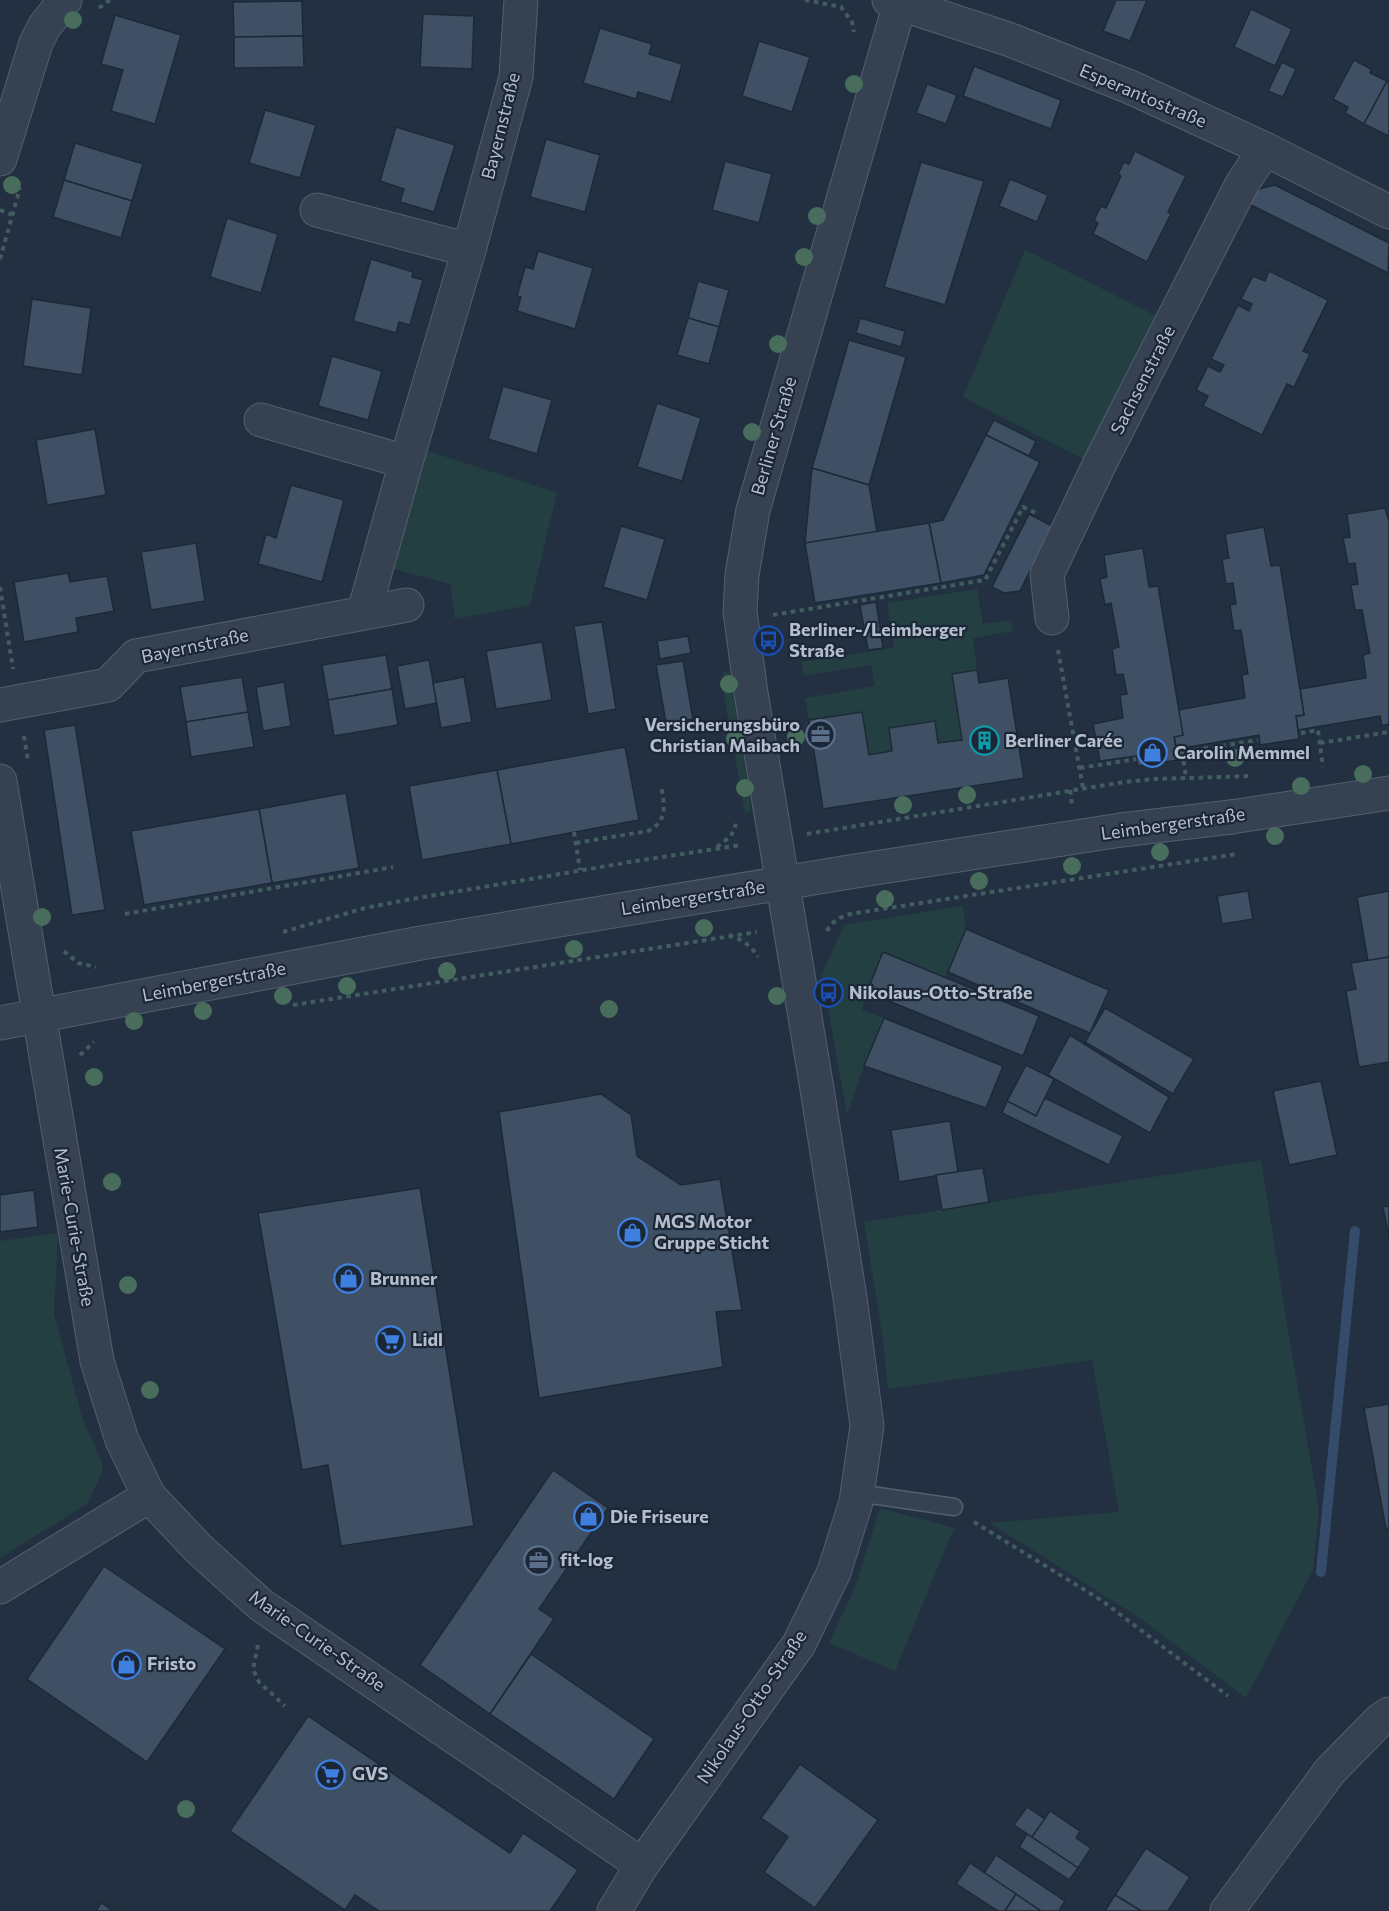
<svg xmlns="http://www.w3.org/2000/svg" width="1389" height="1911" viewBox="0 0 1389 1911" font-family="Commissioner,sans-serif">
<rect width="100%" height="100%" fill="#223041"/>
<g fill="#243f42">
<polygon points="1025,250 1156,316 1087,461 963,397"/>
<polygon points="425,450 557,493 530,605 455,619 450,584 390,568"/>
<polygon points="977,589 983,624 1011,620 1013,631 973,638 977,670 952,674 962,740 938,743 935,721 889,728 892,751 869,755 862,712 809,720 805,698 875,686 871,665 804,676 801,662 894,648 887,603"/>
<polygon points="729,671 749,791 751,812 745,813 722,684 723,672"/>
<polygon points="963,906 966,929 945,977 883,952 861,1010 884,1018 864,1066 847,1115 822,974 844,925"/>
<polygon points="1261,1160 1287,1325 1319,1509 1313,1570 1246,1698 1141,1619 990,1523 1119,1512 1092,1360 888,1389 883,1339 864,1222"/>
<polygon points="58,1233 54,1314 83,1420 103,1465 101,1475 87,1504 0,1558 0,1241"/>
<polygon points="880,1508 954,1528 895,1671 829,1643 855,1587"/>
</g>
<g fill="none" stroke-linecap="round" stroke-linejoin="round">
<polyline stroke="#344b6a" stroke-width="10" points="1321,1572 1355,1231"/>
</g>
<g fill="#405064" stroke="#1d2938" stroke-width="1.5">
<polygon points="1116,0 1147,0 1130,41 1103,31"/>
<polygon points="302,1 303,36 234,37 233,2"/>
<polygon points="1251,9 1292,29 1275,66 1234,47"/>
<polygon points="423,14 474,16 472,69 420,67"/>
<polygon points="115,15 181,35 155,124 111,111 123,70 101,64"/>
<polygon points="600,28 652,44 649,54 682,64 671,102 638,92 636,99 583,83"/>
<polygon points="303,36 304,67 234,68 234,37"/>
<polygon points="759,41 810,57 792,112 742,96"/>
<polygon points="1354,60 1371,69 1370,73 1387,81 1364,124 1345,113 1348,107 1333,99"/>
<polygon points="1282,62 1296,69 1283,97 1268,91"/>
<polygon points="974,66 1061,100 1051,129 963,96"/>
<polygon points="1387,81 1389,83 1389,136 1364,124"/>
<polygon points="927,84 957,95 946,124 916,113"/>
<polygon points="265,110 316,125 300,178 249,163"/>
<polygon points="396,127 455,145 434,212 400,202 404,189 380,181"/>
<polygon points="546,139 600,155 585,212 530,197"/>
<polygon points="75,143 143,164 132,201 64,180"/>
<polygon points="1135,151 1186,176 1168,212 1171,214 1147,262 1093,234 1098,223 1094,220 1101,206 1106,208 1121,176 1118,174 1124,162 1129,164"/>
<polygon points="725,161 772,174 759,223 712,210"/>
<polygon points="921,162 984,181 945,305 884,287"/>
<polygon points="1010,179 1048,195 1037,222 999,206"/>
<polygon points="64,180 132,201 121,238 53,217"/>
<polygon points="1275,185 1389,243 1388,273 1249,204 1256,190"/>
<polygon points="227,218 278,234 261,293 210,277"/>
<polygon points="538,251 593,268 575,329 517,311 521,297 517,296 525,267 533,269"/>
<polygon points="371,259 413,272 412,277 423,280 410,325 399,322 396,333 353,321"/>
<polygon points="1269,271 1328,300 1303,351 1310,354 1294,387 1287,384 1262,435 1203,406 1208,396 1196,390 1208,366 1220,372 1224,365 1211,359 1238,305 1249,311 1252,304 1241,299 1253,276 1265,281"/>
<polygon points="698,281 729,290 719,327 688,318"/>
<polygon points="32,299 91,308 82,375 23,366"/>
<polygon points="688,318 719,327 709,364 677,355"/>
<polygon points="860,318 905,331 901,347 856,333"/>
<polygon points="849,340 906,357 869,485 812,468"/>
<polygon points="332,356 382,371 368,420 318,406"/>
<polygon points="503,386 552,400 537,454 488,439"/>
<polygon points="657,403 701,418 682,481 637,467"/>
<polygon points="994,420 1036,441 1029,456 986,435"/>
<polygon points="95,429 106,495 47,505 36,440"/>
<polygon points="986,435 1040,462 984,575 941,583 929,523 943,520"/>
<polygon points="812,468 869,485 877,532 805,543"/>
<polygon points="291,485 344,500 322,582 258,564 266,534 276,538"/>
<polygon points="1385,508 1389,521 1389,724 1382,726 1380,716 1298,730 1296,716 1304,715 1300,689 1366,678 1363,655 1370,653 1362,610 1355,610 1351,585 1358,584 1355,563 1348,564 1343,538 1350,537 1347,514"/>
<polygon points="1029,514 1052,526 1020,591 1004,593 992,587"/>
<polygon points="929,523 941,583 815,603 805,543"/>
<polygon points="621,526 665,539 647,600 603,587"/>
<polygon points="1264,527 1271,566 1280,565 1304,715 1296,716 1299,739 1260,745 1259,735 1177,749 1174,737 1183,735 1178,710 1245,698 1242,675 1248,674 1241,630 1234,631 1230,605 1236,604 1233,583 1226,584 1222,559 1229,558 1225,534"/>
<polygon points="196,543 205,601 151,610 141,552"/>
<polygon points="1143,548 1149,587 1158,586 1183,735 1174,737 1178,760 1138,766 1136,756 1100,761 1093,724 1123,718 1120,695 1127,694 1123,674 1116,675 1112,649 1119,647 1111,603 1105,605 1100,579 1107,577 1104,555"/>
<polygon points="68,573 70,582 107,576 114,611 76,618 78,632 24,642 14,582"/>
<polygon points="876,602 883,648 868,650 860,605"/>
<polygon points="602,622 616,709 588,714 574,626"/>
<polygon points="688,636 691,653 660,659 657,641"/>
<polygon points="542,642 552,700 496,709 486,651"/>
<polygon points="386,655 392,689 328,700 322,665"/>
<polygon points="429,660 437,703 405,709 397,666"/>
<polygon points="683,661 693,719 666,723 656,665"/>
<polygon points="977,670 979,683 1008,678 1024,778 823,809 809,720 862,712 869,755 892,751 889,728 935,721 938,743 962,740 952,674"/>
<polygon points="242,677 248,712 186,722 180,687"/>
<polygon points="464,677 472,722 441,728 433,683"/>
<polygon points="284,682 291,726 263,731 256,687"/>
<polygon points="392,689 398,725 334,736 328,700"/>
<polygon points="248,712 254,747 191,757 186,722"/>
<polygon points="75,725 105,910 72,915 44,730"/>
<polygon points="625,747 639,820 511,844 497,770"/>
<polygon points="497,770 511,844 422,860 409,786"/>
<polygon points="346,793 359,868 272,883 259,809"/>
<polygon points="259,809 272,883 144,905 131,831"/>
<polygon points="1248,891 1253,919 1222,924 1217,896"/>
<polygon points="1389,891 1389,957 1368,961 1357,897"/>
<polygon points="966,929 1109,990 1090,1033 948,972"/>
<polygon points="883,952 1039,1016 1023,1056 867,992"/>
<polygon points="1389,957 1389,1062 1359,1067 1346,991 1356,989 1351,963"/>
<polygon points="1105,1008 1194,1059 1173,1094 1085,1042"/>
<polygon points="884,1018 1003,1066 986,1108 864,1066"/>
<polygon points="1070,1035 1169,1097 1150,1133 1048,1075"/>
<polygon points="1026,1065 1054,1079 1036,1116 1007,1101"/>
<polygon points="1321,1081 1337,1155 1289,1165 1273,1091"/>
<polygon points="601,1094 631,1115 637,1156 681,1185 720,1179 742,1310 716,1312 723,1367 539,1398 499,1112"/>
<polygon points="1045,1098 1123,1136 1109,1165 1002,1113 1007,1101 1036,1116"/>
<polygon points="950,1121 958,1172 899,1182 891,1130"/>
<polygon points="983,1168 989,1202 942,1210 936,1175"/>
<polygon points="420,1188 474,1526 341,1546 328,1465 302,1470 258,1213"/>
<polygon points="34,1190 38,1227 0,1232 0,1195"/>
<polygon points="1389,1206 1389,1238 1383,1207"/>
<polygon points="1389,1404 1389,1528 1386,1529 1364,1408"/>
<polygon points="553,1470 608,1508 539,1609 554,1619 490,1714 420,1665"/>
<polygon points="104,1566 225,1649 147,1762 27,1679"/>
<polygon points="531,1654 654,1739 614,1799 490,1714"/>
<polygon points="308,1716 510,1853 523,1833 578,1870 550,1911 379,1911 355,1895 345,1910 230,1831"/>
<polygon points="800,1764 878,1820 815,1908 764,1872 788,1837 761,1818"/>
<polygon points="1027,1807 1045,1819 1032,1837 1014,1825"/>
<polygon points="1050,1811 1080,1831 1076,1838 1091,1848 1078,1868 1032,1837"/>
<polygon points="1027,1834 1078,1868 1069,1880 1019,1847"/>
<polygon points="1146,1848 1190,1877 1168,1911 1141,1911 1115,1895"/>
<polygon points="996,1855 1065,1901 1059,1911 1041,1911 984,1873"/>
<polygon points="970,1863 1016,1894 1005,1911 998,1911 956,1884"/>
<polygon points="1016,1894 1041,1911 1005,1911"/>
<polygon points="1115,1895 1141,1911 1105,1911"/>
<polygon points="101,1903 103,1904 113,1911 96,1911"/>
</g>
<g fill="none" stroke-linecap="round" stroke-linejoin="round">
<defs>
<polyline id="service" points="857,1493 954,1507"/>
<g id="minor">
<polyline points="889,0 1008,39 1130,87 1265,149 1389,212"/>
<polyline points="0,159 36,43 44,27 65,0"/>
<polyline points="317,210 469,250"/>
<polyline points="261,420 406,462"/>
<polyline points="364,612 406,462 469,250 516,77 521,0"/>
<polyline points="1052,618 1047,574 1099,465 1242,184 1265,149"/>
<polyline points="0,705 108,685 136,656 407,605"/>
<polyline points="0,781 97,1361 122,1440 149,1496 199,1549 261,1605 642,1865"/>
<polyline points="1121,830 1231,817"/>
<polyline points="0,1587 149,1496"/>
<polyline points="614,1911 642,1865 799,1644 834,1572 856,1502 867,1426 850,1298 817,1089 751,693 740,611 742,575 753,510 901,0"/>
</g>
<g id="tertiary">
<polyline points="1231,817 1389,793"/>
<polyline points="0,1023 421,943 849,872 1121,830"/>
<polyline points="1227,1911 1330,1771 1380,1720 1389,1714"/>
</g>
</defs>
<use href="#service" stroke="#54606f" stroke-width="19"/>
<use href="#minor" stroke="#54606f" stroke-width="35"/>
<use href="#tertiary" stroke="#54606f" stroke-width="35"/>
<g stroke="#425c5f" stroke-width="4" stroke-dasharray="4.5 4.5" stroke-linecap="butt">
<polyline points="805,0 841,7 852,22 854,32"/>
<polyline points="99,8 110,0"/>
<polyline points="0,210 13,215"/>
<polyline points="0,259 20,188"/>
<polyline points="0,587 13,669"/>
<polyline points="773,615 985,580 1023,507 1038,514"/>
<polyline points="1058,650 1083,788"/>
<polyline points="1301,733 1318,730 1323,767"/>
<polyline points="24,736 28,761"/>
<polyline points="1320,743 1389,732"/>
<polyline points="1182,752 1186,777"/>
<polyline points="1177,753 1258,740"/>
<polyline points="1080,768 1136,759"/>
<polyline points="1070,790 1072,804"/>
<polyline points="574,832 580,870"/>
<polyline points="807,834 1124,782 1155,779 1251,776"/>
<path d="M576 843 648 831C669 820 664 804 661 785"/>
<polyline points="717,847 731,836 736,824"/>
<polyline points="125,914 393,867"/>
<path d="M827 931C832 921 840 917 850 914L1237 854"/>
<polyline points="283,932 365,908 401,901 636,861 741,845"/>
<path d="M729 935C741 939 752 946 758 957"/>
<polyline points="64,951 78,963 96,967"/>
<polyline points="293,1005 757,932"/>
<polyline points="80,1055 94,1042"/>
<polyline points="974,1522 1101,1600 1228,1696"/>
<polyline points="258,1645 253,1669 259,1682 285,1706"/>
</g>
<use href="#service" stroke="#364251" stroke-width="16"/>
<use href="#minor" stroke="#364251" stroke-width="33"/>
<use href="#tertiary" stroke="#364251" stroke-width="33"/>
</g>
<g fill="#486d5c">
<circle cx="73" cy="20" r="9"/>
<circle cx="854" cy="84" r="9"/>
<circle cx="12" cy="185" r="9"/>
<circle cx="817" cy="216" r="9"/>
<circle cx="804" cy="257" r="9"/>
<circle cx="778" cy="344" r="9"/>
<circle cx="752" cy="432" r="9"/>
<circle cx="729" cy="684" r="9"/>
<circle cx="796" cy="737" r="9"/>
<circle cx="735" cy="739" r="9"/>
<circle cx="1235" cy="758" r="9"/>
<circle cx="1363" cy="774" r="9"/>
<circle cx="1301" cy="786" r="9"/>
<circle cx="745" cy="788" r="9"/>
<circle cx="967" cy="795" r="9"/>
<circle cx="903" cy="805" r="9"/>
<circle cx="1275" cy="836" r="9"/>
<circle cx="1160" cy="852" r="9"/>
<circle cx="1072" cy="866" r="9"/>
<circle cx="979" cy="881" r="9"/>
<circle cx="885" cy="899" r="9"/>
<circle cx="42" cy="917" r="9"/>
<circle cx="704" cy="928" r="9"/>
<circle cx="574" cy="949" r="9"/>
<circle cx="447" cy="971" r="9"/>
<circle cx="347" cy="986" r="9"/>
<circle cx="283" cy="996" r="9"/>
<circle cx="777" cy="996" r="9"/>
<circle cx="609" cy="1009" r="9"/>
<circle cx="203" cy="1011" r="9"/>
<circle cx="134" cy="1021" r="9"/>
<circle cx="94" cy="1077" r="9"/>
<circle cx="112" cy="1182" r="9"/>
<circle cx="128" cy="1285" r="9"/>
<circle cx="150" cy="1390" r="9"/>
<circle cx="186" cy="1809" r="9"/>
</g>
<defs>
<symbol id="bus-ring" viewBox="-11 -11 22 22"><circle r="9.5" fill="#1b2736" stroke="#1a4fb4" stroke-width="1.5"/><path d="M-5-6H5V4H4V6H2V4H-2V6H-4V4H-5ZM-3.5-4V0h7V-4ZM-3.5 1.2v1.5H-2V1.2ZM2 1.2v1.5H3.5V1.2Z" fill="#1a4fb4"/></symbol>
<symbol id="office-ring" viewBox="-11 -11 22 22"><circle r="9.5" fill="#1b2736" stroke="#5c6f8a" stroke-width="1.5"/><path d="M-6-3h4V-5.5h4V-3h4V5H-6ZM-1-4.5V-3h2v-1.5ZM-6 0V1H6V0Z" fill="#5c6f8a"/></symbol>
<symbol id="building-ring" viewBox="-11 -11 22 22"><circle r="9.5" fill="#1b2736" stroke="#0f9aa8" stroke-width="1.5"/><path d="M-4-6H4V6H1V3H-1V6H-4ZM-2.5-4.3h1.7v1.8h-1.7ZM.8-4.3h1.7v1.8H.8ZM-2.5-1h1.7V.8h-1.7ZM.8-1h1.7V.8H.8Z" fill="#0f9aa8"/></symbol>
<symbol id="shop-ring" viewBox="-11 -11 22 22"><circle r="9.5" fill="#1b2736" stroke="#3f7fe0" stroke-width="1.5"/><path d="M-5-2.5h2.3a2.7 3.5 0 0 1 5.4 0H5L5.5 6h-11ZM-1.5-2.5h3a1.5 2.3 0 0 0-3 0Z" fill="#3f7fe0"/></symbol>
<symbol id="supermarket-ring" viewBox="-11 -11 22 22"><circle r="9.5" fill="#1b2736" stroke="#3f7fe0" stroke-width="1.5"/><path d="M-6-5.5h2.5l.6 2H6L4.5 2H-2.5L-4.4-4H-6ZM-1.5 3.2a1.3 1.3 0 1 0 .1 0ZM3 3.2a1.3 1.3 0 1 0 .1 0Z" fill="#3f7fe0"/></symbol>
</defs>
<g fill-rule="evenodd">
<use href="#bus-ring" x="752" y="624" width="33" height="33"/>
<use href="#office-ring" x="804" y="718" width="33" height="33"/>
<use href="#building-ring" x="968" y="724" width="33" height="33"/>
<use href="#shop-ring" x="1136" y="736" width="33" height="33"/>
<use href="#bus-ring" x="812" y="976" width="33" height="33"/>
<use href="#shop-ring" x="616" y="1216" width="33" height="33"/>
<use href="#shop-ring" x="332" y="1262" width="33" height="33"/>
<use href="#supermarket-ring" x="374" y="1324" width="33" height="33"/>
<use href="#shop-ring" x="572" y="1500" width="33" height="33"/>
<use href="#office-ring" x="522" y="1544" width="33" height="33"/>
<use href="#shop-ring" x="110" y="1648" width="33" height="33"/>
<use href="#supermarket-ring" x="314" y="1758" width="33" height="33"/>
</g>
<g text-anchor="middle" stroke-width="4.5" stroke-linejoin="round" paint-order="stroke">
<g font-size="18" fill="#b3bdcc" stroke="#1b2736">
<text transform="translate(1143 96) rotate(23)" y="6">Esperantostraße</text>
<text transform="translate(501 126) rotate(-76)" y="6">Bayernstraße</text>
<text transform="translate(1143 380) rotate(-63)" y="6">Sachsenstraße</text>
<text transform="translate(774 436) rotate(-74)" y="6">Berliner Straße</text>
<text transform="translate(195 646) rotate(-12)" y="6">Bayernstraße</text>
<text transform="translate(1173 824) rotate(-8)" y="6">Leimbergerstraße</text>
<text transform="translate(693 898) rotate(-9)" y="6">Leimbergerstraße</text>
<text transform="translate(214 982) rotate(-11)" y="6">Leimbergerstraße</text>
<text transform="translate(74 1227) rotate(80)" y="6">Marie-Curie-Straße</text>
<text transform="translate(317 1641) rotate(35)" y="6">Marie-Curie-Straße</text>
<text transform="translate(752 1707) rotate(-56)" y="6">Nikolaus-Otto-Straße</text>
</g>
<g font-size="18" font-weight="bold" fill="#b3bdcc" stroke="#1b2736" text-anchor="start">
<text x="789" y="636">Berliner-/Leimberger<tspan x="789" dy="21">Straße</tspan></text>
<text x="800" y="731" text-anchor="end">Versicherungsbüro<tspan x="800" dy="21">Christian Maibach</tspan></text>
<text x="1005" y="747">Berliner Carée</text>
<text x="1174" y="759">Carolin Memmel</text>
<text x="849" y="999">Nikolaus-Otto-Straße</text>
<text x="654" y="1228">MGS Motor<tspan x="654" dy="21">Gruppe Sticht</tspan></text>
<text x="370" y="1285">Brunner</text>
<text x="412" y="1346">Lidl</text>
<text x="610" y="1523">Die Friseure</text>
<text x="560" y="1566">fit-log</text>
<text x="147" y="1670">Fristo</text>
<text x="352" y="1780">GVS</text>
</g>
</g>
</svg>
